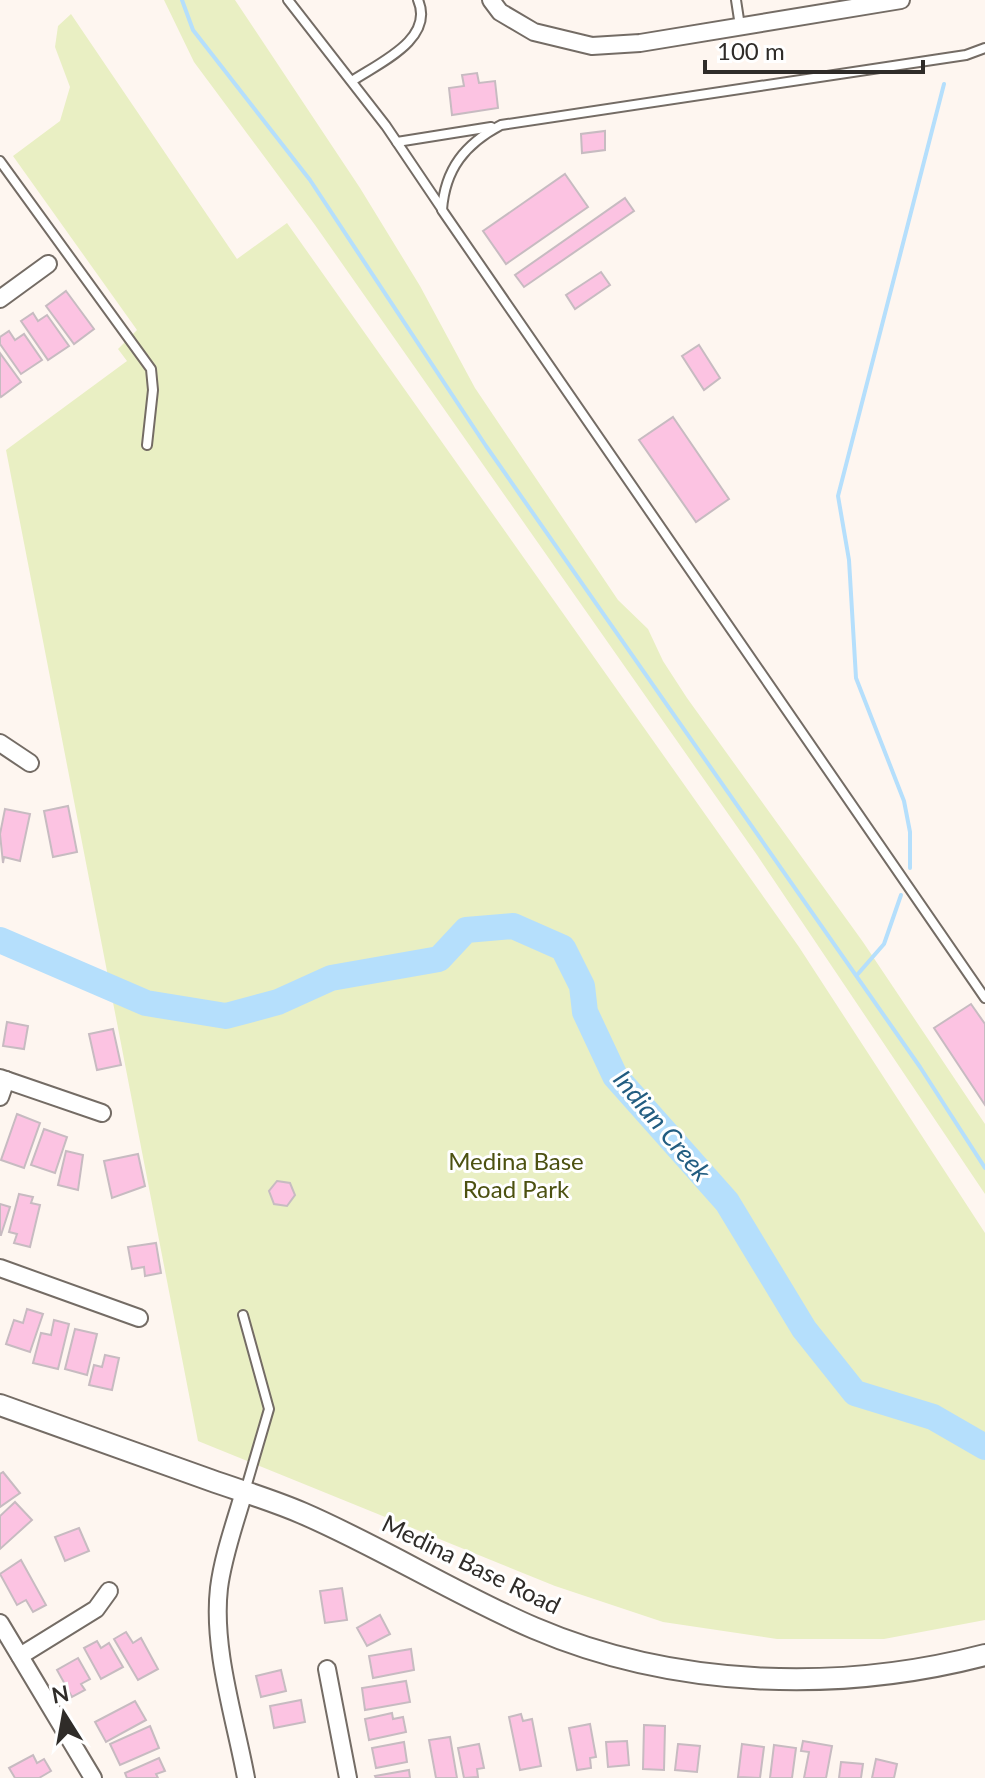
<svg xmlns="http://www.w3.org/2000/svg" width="985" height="1778" viewBox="0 0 985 1778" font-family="Lato,sans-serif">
<rect width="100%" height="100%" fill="#fef6f0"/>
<g fill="#e9efc3">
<polygon points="164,0 235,0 360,188 420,286 475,388 618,600 648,629 663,661 687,698 863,942 985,1124 985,1194 757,855 315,225 194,62"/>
<polygon points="71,14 237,259 287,223 799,947 985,1233 985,1620 884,1639 777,1639 663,1622 555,1586 198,1441 6,450 127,361 118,349 137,330 13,156 60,121 70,87 55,47 58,26"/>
</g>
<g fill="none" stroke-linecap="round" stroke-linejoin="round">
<g stroke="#b5dffc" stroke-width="4">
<polyline points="182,0 193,30 310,180 486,446 920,1067 985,1168"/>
<polyline points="910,868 910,832 904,801 856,678 849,560 838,496 944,84"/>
<polyline points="857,975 884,944 901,895"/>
</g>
<polyline stroke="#b5dffc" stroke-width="26" points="0,940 146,1003 226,1016 278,1002 331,978 439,959 466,930 513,926 563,948 582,986 585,1012 615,1076 727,1202 804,1329 855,1393 933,1417 985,1447"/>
</g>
<g fill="#fcc3e2" stroke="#c7bbc1" stroke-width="2">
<polygon points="477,73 479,83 495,81 498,108 452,115 449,88 464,86 462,75"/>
<polygon points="605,131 605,150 582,153 581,134"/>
<polygon points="565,174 588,207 506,264 483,231"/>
<polygon points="625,198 634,211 524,287 515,275"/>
<polygon points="601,272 610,285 575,309 566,295"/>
<polygon points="66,291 94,329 74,344 46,306"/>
<polygon points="33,313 38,321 47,315 69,346 48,360 21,321"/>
<polygon points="9,331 15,340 24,334 42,360 21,374 0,344 0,337"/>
<polygon points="699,345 720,378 704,390 682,356"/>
<polygon points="0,353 21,382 1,397 0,395"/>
<polygon points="673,417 729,499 696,522 639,440"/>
<polygon points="68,806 77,852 53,857 44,811"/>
<polygon points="5,809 30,814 20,861 4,857 3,863 0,834"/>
<polygon points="971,1004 985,1024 985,1105 934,1028"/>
<polygon points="7,1022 28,1026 24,1049 3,1046"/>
<polygon points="113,1029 121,1065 97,1070 89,1034"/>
<polygon points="17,1114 40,1123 24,1168 1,1160"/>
<polygon points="44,1129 67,1137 55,1173 31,1165"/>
<polygon points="66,1151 83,1155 78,1190 58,1185"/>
<polygon points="138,1154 145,1186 112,1198 104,1161"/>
<polygon points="277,1181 290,1183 295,1195 287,1206 274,1204 269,1191"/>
<polygon points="19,1194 33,1197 31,1203 40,1205 30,1247 14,1243 17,1234 9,1232"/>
<polygon points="0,1204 10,1207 1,1235 0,1235"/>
<polygon points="156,1243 161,1273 145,1276 144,1267 132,1269 128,1247"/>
<polygon points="27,1309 43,1314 30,1352 6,1344 14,1320 23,1323"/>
<polygon points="54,1320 69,1324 58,1369 33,1363 41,1333 51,1335"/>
<polygon points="75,1329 97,1334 87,1375 65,1369"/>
<polygon points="105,1355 119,1358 112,1390 89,1385 94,1365 102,1367"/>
<polygon points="3,1472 20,1493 0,1507 0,1474"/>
<polygon points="15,1502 32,1520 0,1549 0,1516"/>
<polygon points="79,1528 89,1551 65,1561 55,1537"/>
<polygon points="21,1560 46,1605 33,1612 26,1600 17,1605 0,1574"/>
<polygon points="342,1588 347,1620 325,1623 320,1591"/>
<polygon points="380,1615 390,1634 367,1646 357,1628"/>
<polygon points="126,1632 133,1643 141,1638 158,1669 138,1680 114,1639"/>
<polygon points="97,1641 101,1648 109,1643 123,1667 101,1679 84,1648"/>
<polygon points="411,1649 414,1670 373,1678 369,1656"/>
<polygon points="78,1658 90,1679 81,1684 85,1690 72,1697 57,1670"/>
<polygon points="281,1670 286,1691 261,1697 256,1676"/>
<polygon points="406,1681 410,1702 365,1710 362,1688"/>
<polygon points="301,1700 305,1722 274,1728 270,1706"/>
<polygon points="135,1701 146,1720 106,1742 95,1722"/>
<polygon points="392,1713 393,1719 403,1717 406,1732 369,1740 365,1719"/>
<polygon points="521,1714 523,1721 532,1719 541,1766 520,1770 509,1717"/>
<polygon points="590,1724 596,1757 590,1758 591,1768 577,1770 569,1728"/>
<polygon points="644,1725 665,1726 664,1770 643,1769"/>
<polygon points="150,1726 159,1748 120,1765 110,1744"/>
<polygon points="450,1737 457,1778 436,1778 429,1740"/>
<polygon points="627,1741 629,1765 608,1767 606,1742"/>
<polygon points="803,1741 832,1746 826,1778 804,1778 809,1752 801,1751"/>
<polygon points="404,1742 407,1762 376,1768 372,1748"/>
<polygon points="479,1744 484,1768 477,1769 478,1777 464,1778 458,1748"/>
<polygon points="678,1744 700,1746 697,1772 675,1770"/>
<polygon points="742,1744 764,1747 760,1778 738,1777"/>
<polygon points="774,1745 796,1748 792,1778 770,1778"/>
<polygon points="33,1755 37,1763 44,1759 51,1771 39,1778 15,1778 9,1768"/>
<polygon points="159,1758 165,1771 156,1774 158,1778 127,1778 125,1773"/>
<polygon points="876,1759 897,1764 894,1778 872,1778"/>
<polygon points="841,1762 863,1764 861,1778 839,1778"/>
<polygon points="409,1770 410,1778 376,1778 375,1776"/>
</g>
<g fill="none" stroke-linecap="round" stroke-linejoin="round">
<defs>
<g id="service">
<polyline points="288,0 386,126 442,209"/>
<polyline points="736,0 740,26"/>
<path d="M985 48 966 55 501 125C465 144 445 169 442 210L985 998"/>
<path d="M352 81C379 63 435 39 418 0"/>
<polyline points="397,142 491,127"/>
<polyline points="0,161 151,369 153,390 147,445"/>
<polyline points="243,1315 269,1409 245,1491"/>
</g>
<g id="minor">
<polyline points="491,0 500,12 534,32 592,46 640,43 901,0"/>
<polyline points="0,299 48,264"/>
<polyline points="0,743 30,763"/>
<polyline points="0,1078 102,1113"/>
<polyline points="0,1097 6,1080"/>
<polyline points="0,1268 139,1318"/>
<path d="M244 1492C235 1523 223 1556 219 1588 212 1649 235 1718 246 1778"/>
<polyline points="0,1623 93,1778"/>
<polyline points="20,1656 96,1609 109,1591"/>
<polyline points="327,1669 348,1778"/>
</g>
<path id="tertiary" d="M0 1405C70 1430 140 1455 210 1480 241 1491 272 1500 302 1513 381 1547 455 1594 534 1628 674 1688 839 1693 985 1655"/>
</defs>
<use href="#service" stroke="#746c65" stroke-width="12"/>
<use href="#minor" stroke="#746c65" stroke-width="20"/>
<use href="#tertiary" stroke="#746c65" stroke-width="24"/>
<use href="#service" stroke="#fff" stroke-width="8"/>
<use href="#minor" stroke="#fff" stroke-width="16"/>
<use href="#tertiary" stroke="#fff" stroke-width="20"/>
</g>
<g text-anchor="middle" stroke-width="6" stroke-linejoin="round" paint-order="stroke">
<g font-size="24" fill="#4c5111" stroke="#fff">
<text x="516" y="1170">Medina Base<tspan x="516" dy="28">Road Park</tspan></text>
</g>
<g font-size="24" fill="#2f2c29" stroke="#fff">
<text transform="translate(471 1565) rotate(26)" y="8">Medina Base Road</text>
</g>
<g font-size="26" font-style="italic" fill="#225d81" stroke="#fff">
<text transform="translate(662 1126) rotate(50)" y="9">Indian Creek</text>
</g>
</g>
<g transform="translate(64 1714) rotate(349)" stroke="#ffffff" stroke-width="6" paint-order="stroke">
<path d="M0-6L14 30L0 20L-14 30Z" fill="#2f2c29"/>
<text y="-12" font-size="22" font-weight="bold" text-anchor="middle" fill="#2f2c29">N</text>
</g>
<path d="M705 60v12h218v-12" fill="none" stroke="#2f2c29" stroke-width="4"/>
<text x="717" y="60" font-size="24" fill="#2f2c29" stroke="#ffffff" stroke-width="6" paint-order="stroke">100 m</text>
</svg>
